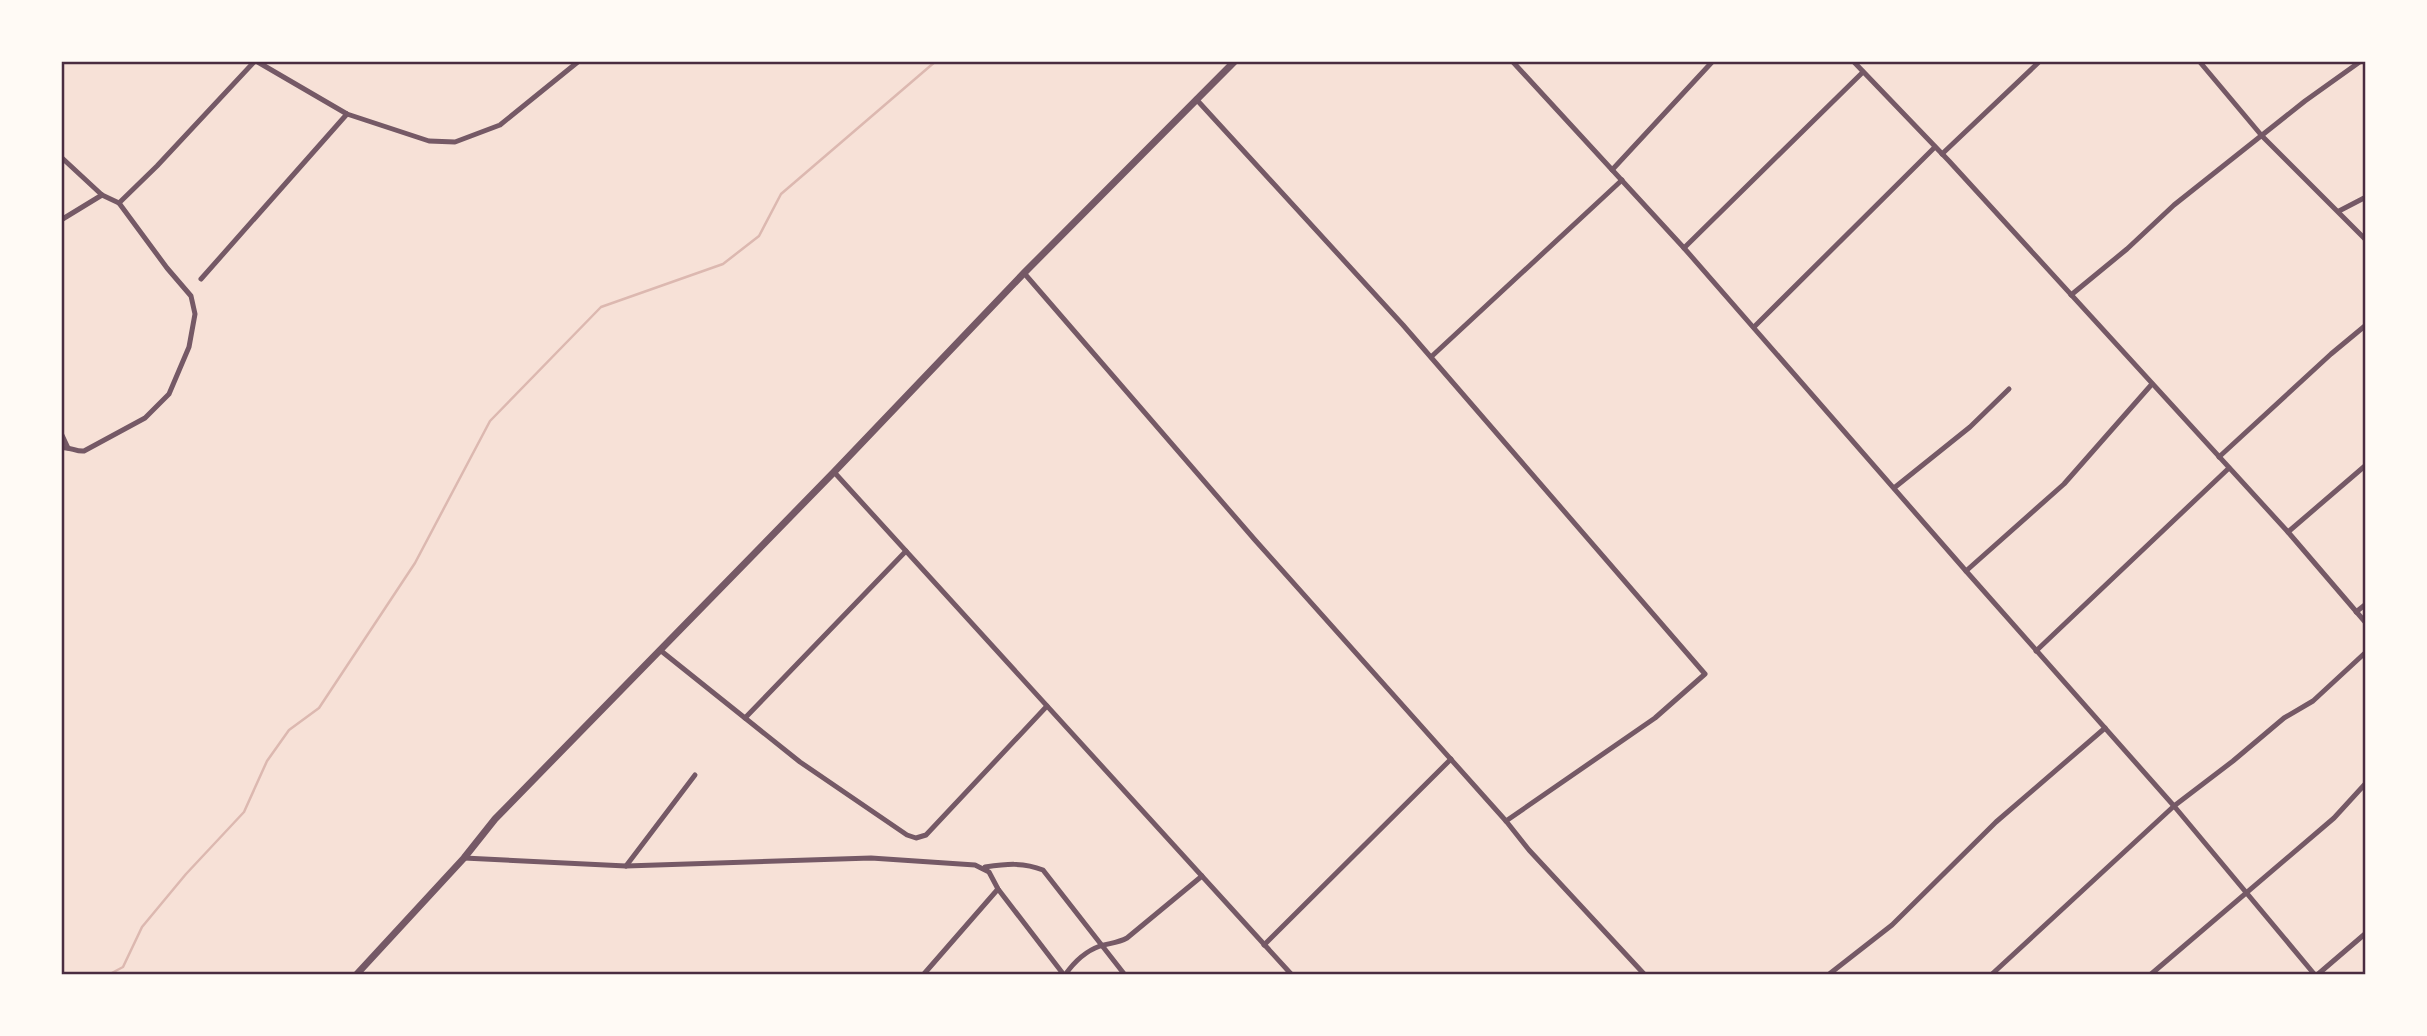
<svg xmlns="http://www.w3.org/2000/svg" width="2427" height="1036" viewBox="0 0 2427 1036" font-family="Lora,serif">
<rect width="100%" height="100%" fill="#f7e1d7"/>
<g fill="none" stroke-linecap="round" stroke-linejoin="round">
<polyline stroke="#dcb8b0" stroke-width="2.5" points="108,975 123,967 142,927 186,874 244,812 267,761 289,730 319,708 415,563 490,421 601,307 723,264 759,236 781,194 936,61"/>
<g stroke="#755966" stroke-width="5">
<polyline points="256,61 347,114 429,141 455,142 500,125 579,61"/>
<polyline points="1512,61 1684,248 1966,571 2174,806 2233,761 2284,718 2313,701 2366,652"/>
<polyline points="1853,61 1949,161 2288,532 2366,623"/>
<polyline points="2199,61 2262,136 2366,240"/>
<polyline points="1196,99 1403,325 1705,674 1655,718 1506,821"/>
<polyline points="1942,154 2040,61"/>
<path d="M61 157 102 195 119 203 167 268 191 296 195 314 189 347 169 394 145 418 84 451C76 452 69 446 61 448"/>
<polyline points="1612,170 1713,61"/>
<polyline points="119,203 157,166 255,61"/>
<polyline points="2339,211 2366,197"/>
<polyline points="61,220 102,195"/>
<polyline points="1684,248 1863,72"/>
<polyline points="1024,273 1255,540 1506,821 1529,850 1645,975"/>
<polyline points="201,279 347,114"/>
<polyline points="2071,295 2127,249 2174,205 2305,101 2361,61"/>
<polyline points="1754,327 1935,147"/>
<polyline points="1431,357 1622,180"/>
<polyline points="61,433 68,448"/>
<polyline points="2219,457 2331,354 2366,325"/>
<polyline points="834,472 1292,975"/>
<polyline points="1894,488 1970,427 2009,389"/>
<polyline points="2288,532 2366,465"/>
<polyline points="1966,571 2064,484 2152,384"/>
<polyline points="2356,612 2366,604"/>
<polyline points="660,650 800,762 907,835 916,838 926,835 1047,706"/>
<polyline points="2036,651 2229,468"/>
<polyline points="745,718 906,551"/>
<polyline points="464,858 626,866 871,858 975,865 989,872 998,889 1064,975"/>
<polyline points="626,866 695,775"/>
<path d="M985 867C1006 864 1023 862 1043 870L1125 975"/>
<polyline points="1264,945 1451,759"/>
<polyline points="923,975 998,889"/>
<path d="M1065 975C1074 962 1086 951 1100 946 1110 943 1118 943 1127 938L1202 876"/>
<polyline points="1828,975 1892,925 1996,822 2105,728"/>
<polyline points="1991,975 2174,806 2315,975"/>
<polyline points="2150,975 2334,818 2366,783"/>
<polyline points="2317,975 2366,933"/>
</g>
<polyline stroke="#755966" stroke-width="7" points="356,975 464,858 495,819 834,472 1024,273 1235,61"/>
</g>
<rect width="2427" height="1036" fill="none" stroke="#fffaf5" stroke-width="126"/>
<rect x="63" y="63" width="2301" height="910" fill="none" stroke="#4a2c40" stroke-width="2.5"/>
</svg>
